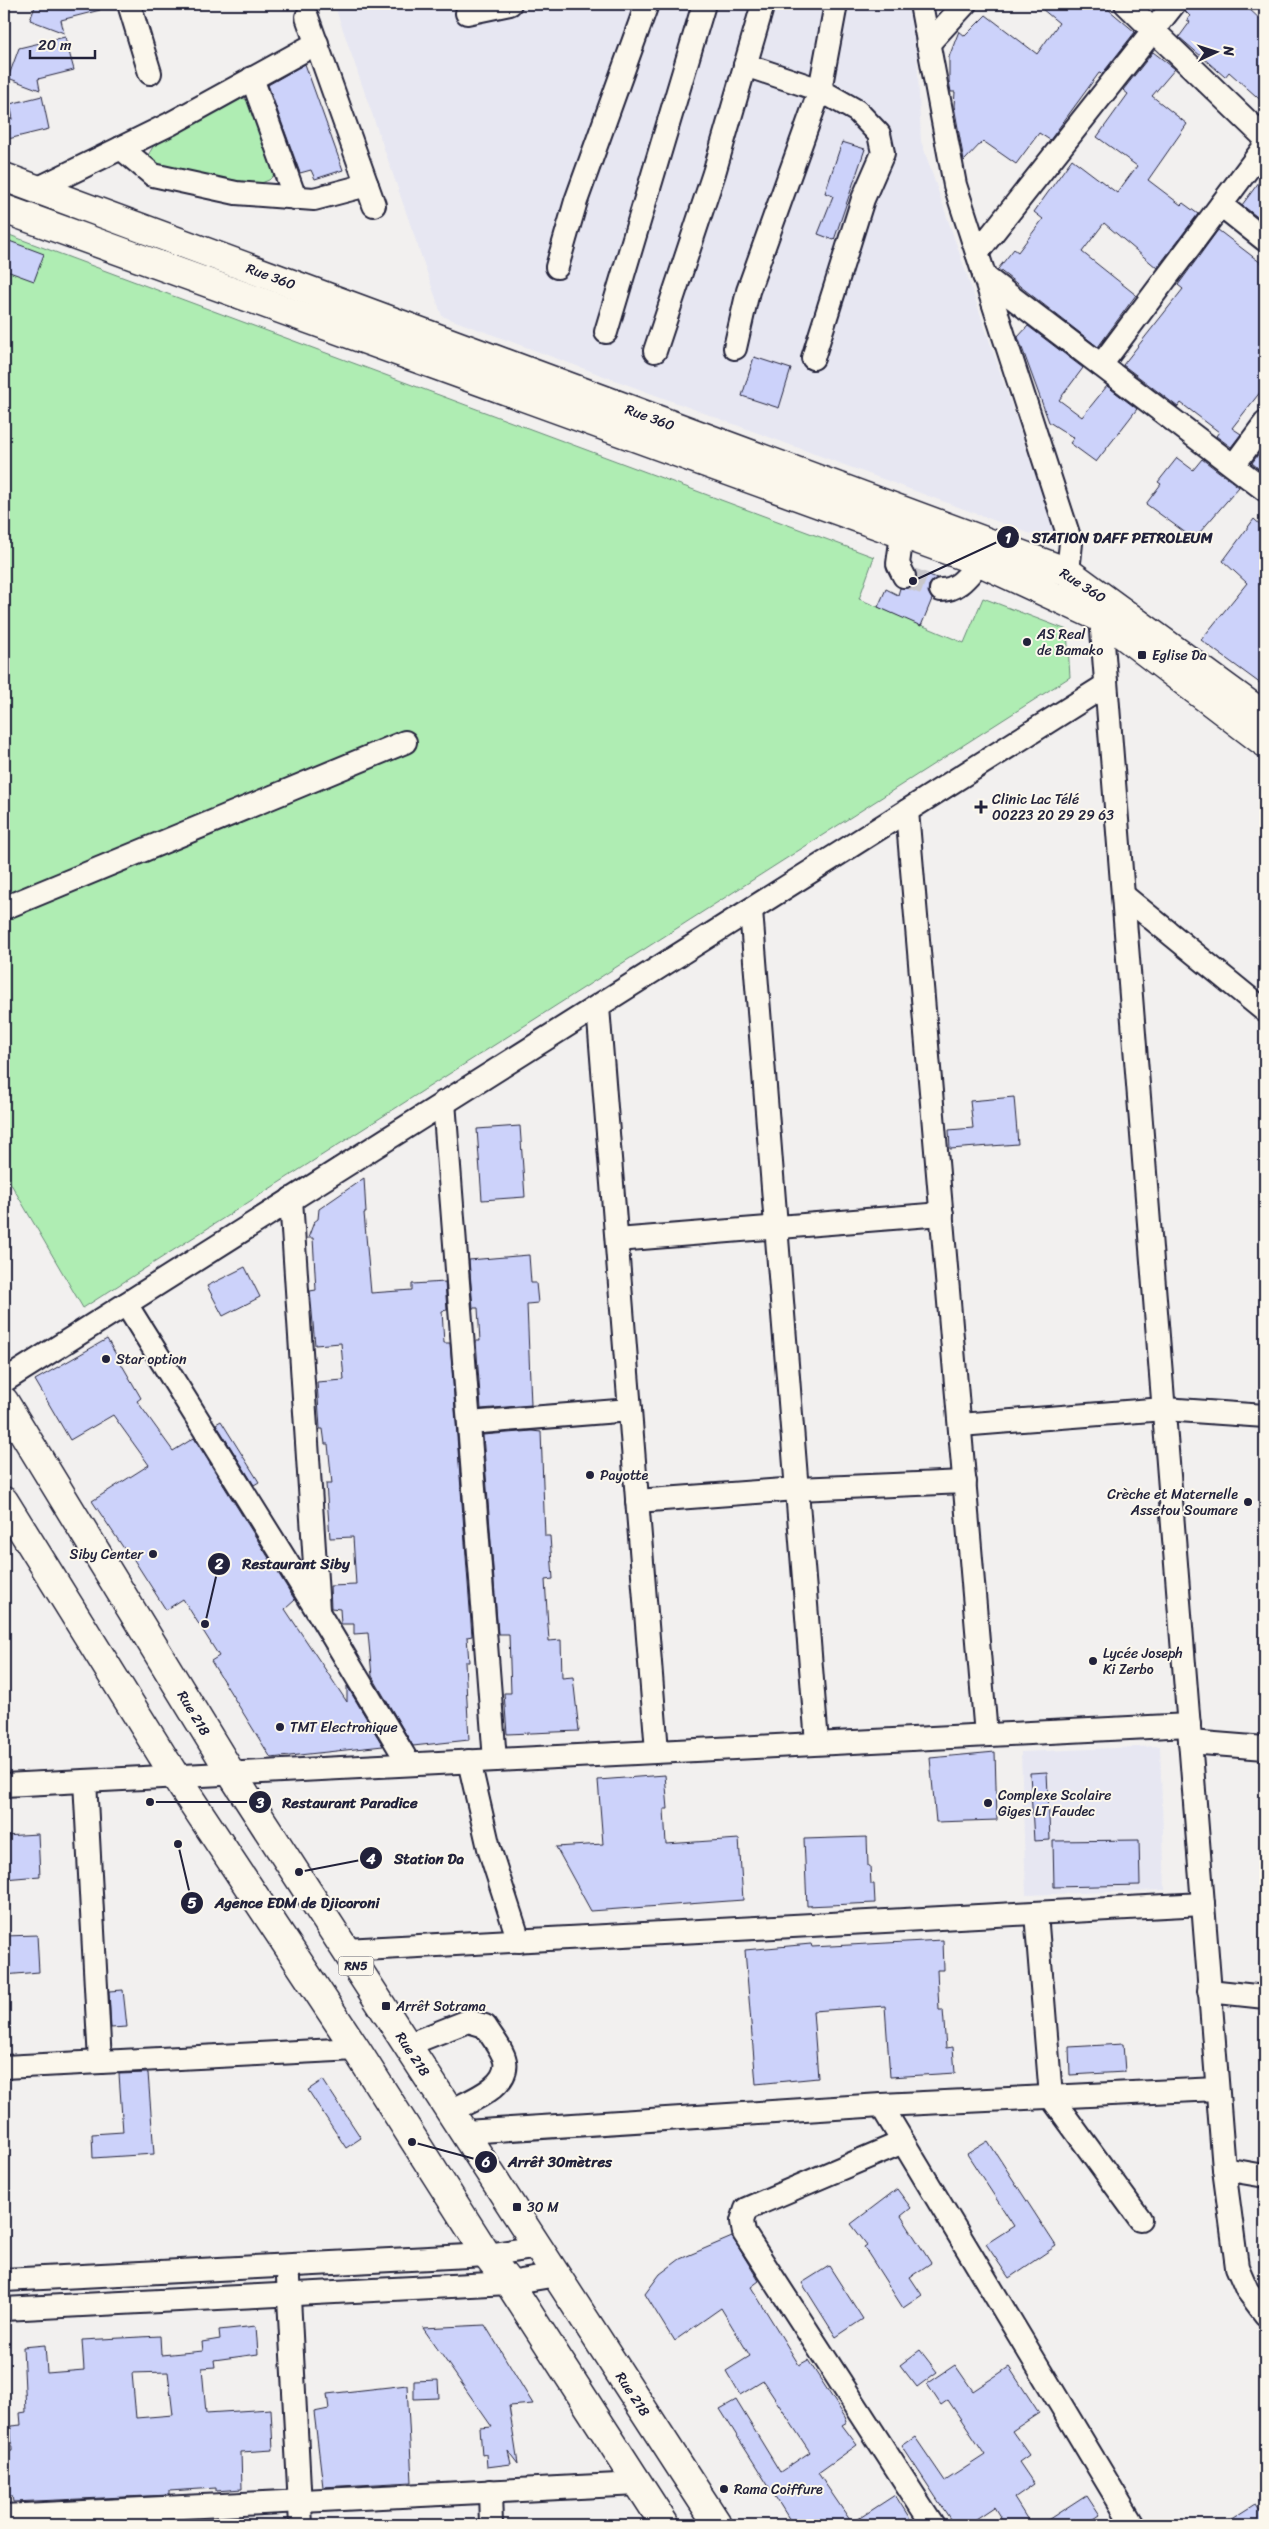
<svg xmlns="http://www.w3.org/2000/svg" width="1269" height="2529" viewBox="0 0 1269 2529" font-family="Sriracha,sans-serif">
<rect width="100%" height="100%" fill="#f2f0ef"/>
<filter id="ink" filterUnits="userSpaceOnUse"><feTurbulence type="fractalNoise" baseFrequency=".02" numOctaves="2"/><feDisplacementMap in="SourceGraphic" scale="10" xChannelSelector="R" yChannelSelector="G"/><feConvolveMatrix kernelMatrix="1 2 1 2 8 2 1 2 1" color-interpolation-filters="sRGB"/></filter>
<g filter="url(#ink)">
<g fill="#e7e7f2">
<polygon points="334,4 908,4 917,51 921,141 1054,529 1050,541 442,316"/>
<polygon points="1160,1746 1165,1890 1026,1895 1021,1752"/>
</g>
<g fill="#afedb3" stroke="#688877">
<polygon points="238,96 247,100 255,108 275,174 269,180 259,184 157,168 147,157 154,145 226,99"/>
<polygon points="4,233 874,557 859,599 964,643 983,598 1067,630 1070,677 83,1308 4,1172"/>
</g>
<g fill="#ccd2fa" stroke="#22223b" fill-rule="evenodd">
<polygon points="36,4 99,4 100,10 61,20 64,33 30,20"/>
<polygon points="1036,4 1102,4 1135,32 1102,74 1099,73 1050,140 1039,133 1016,164 983,141 964,161 954,106 955,92 951,92 949,81 949,57 959,31 965,36 986,15 1037,54 1059,23"/>
<polygon points="1187,4 1244,4 1265,24 1265,104 1229,72 1225,77 1179,37 1190,22 1187,20 1190,16 1185,11"/>
<polygon points="65,37 74,70 38,79 40,90 8,78 19,48"/>
<polygon points="1153,52 1175,69 1152,96 1187,124 1148,180 1181,205 1183,203 1198,214 1157,268 1104,223 1082,252 1136,295 1098,347 998,269 1014,249 1018,252 1043,219 1034,212 1072,159 1117,193 1137,166 1097,137 1128,94 1123,90"/>
<polygon points="305,64 343,170 315,179 311,170 300,173 268,85"/>
<polygon points="42,96 49,129 4,140 4,116 13,119 10,104"/>
<polygon points="842,142 865,149 834,240 818,234 833,196 825,193"/>
<polygon points="1265,174 1265,223 1242,205"/>
<polygon points="1218,230 1265,266 1265,386 1232,428 1241,434 1231,447 1216,436 1219,432 1181,403 1178,407 1123,365 1183,289 1178,285"/>
<polygon points="4,239 44,254 34,281 4,270"/>
<polygon points="1028,326 1083,368 1059,400 1082,417 1107,386 1137,409 1096,462 1070,443 1074,438 1049,422 1018,337"/>
<polygon points="754,357 791,369 779,408 742,396"/>
<polygon points="1262,449 1265,452 1265,474 1252,463"/>
<polygon points="1177,458 1193,470 1202,459 1239,487 1194,539 1146,504 1161,484 1158,482"/>
<polygon points="1254,519 1265,529 1265,687 1201,640 1247,583 1223,561"/>
<polygon points="916,570 937,578 929,585 928,592 932,599 921,626 878,607 886,589 898,595 900,588 909,588 915,584 917,577"/>
<polygon points="1014,1097 1018,1144 950,1149 949,1130 973,1128 970,1101"/>
<polygon points="520,1126 525,1197 482,1200 477,1129"/>
<polygon points="364,1178 366,1213 364,1213 371,1293 412,1290 412,1284 445,1282 447,1310 442,1311 444,1343 450,1343 472,1636 467,1637 469,1662 465,1662 469,1740 413,1746 372,1676 368,1633 354,1634 354,1624 341,1624 340,1609 331,1608 330,1586 356,1585 353,1537 330,1538 326,1484 332,1484 328,1444 325,1444 323,1429 320,1429 317,1382 344,1380 341,1343 315,1345 310,1291 316,1290 313,1238 308,1238 314,1222 318,1219 319,1209"/>
<polygon points="529,1255 531,1283 536,1283 538,1303 527,1304 531,1405 481,1409 476,1341 480,1341 478,1308 473,1308 469,1260"/>
<polygon points="245,1267 260,1297 223,1316 207,1286"/>
<polygon points="107,1339 141,1398 137,1401 173,1451 194,1438 295,1600 285,1609 347,1702 347,1686 383,1746 271,1758 211,1661 219,1656 183,1599 166,1610 129,1552 127,1553 92,1501 149,1465 113,1415 70,1440 35,1380"/>
<polygon points="221,1421 259,1482 254,1485 216,1424"/>
<polygon points="532,1431 541,1432 545,1536 550,1536 553,1579 545,1580 549,1641 561,1640 562,1678 573,1677 579,1731 507,1734 504,1693 511,1693 509,1634 498,1634 483,1435"/>
<polygon points="995,1752 997,1820 936,1822 930,1758"/>
<polygon points="1047,1772 1050,1840 1034,1841 1030,1773"/>
<polygon points="665,1775 668,1809 664,1809 666,1844 739,1839 743,1900 591,1911 556,1847 603,1844 598,1780"/>
<polygon points="38,1834 40,1876 4,1879 4,1836"/>
<polygon points="867,1837 868,1866 870,1866 871,1884 874,1884 875,1903 807,1906 804,1839"/>
<polygon points="1139,1840 1140,1885 1054,1887 1053,1841"/>
<polygon points="37,1935 39,1972 4,1975 4,1936"/>
<polygon points="943,1940 944,1970 937,1970 939,2010 943,2010 946,2048 953,2047 955,2073 890,2077 885,2006 813,2011 818,2078 756,2084 745,1950 811,1944 812,1947"/>
<polygon points="123,1990 127,2027 111,2028 109,1991"/>
<polygon points="1123,2044 1125,2072 1070,2075 1069,2047"/>
<polygon points="148,2073 154,2154 93,2158 92,2134 123,2132 119,2074"/>
<polygon points="323,2080 361,2138 346,2148 308,2090"/>
<polygon points="988,2141 1056,2246 1009,2278 986,2244 1014,2226 967,2154"/>
<polygon points="897,2189 911,2208 901,2216 931,2263 910,2277 922,2295 903,2308 864,2247 867,2245 851,2224"/>
<polygon points="732,2237 759,2281 751,2287 799,2365 808,2360 845,2417 847,2422 842,2425 857,2445 818,2473 852,2523 895,2495 914,2525 793,2525 720,2409 736,2400 780,2472 810,2452 763,2381 740,2395 726,2371 750,2356 721,2308 674,2341 645,2294 660,2274 680,2259"/>
<polygon points="829,2266 863,2319 836,2337 802,2283"/>
<polygon points="485,2325 533,2404 509,2406 518,2464 508,2451 511,2464 487,2467 486,2454 482,2455 480,2428 492,2427 423,2328"/>
<path d="M256 2326 258 2354 214 2360 215 2367 202 2368 206 2413 271 2409 273 2450 241 2452 242 2489 216 2491V2488L169 2491V2495L13 2502 12 2496H4V2452L12 2451 11 2426 21 2425 20 2413 26 2412 23 2347 45 2345 47 2373 84 2370 82 2340 160 2336 161 2355 203 2351 202 2342 220 2339 219 2330ZM168 2372 173 2415 136 2418 132 2373Z"/>
<polygon points="920,2350 937,2372 917,2387 900,2365"/>
<polygon points="955,2365 973,2391 1009,2367 1039,2413 1012,2431 1029,2455 1019,2462 1034,2484 1014,2498 1031,2525 1005,2525 994,2507 967,2525 954,2525 902,2446 915,2437 945,2481 985,2455 948,2400 941,2405 927,2384"/>
<polygon points="438,2380 439,2398 414,2399 414,2381"/>
<polygon points="407,2385 412,2482 323,2487 314,2412 329,2409 327,2394"/>
<polygon points="1086,2495 1099,2515 1084,2525 1040,2525"/>
<polygon points="1256,2504 1265,2517 1265,2525 1223,2525"/>
</g>
<g fill="none" stroke-linecap="round" stroke-linejoin="round">
<polyline stroke="#c8c7cb" stroke-width="22" stroke-dasharray="22 11" stroke-linecap="butt" points="904,576 941,590"/>
<defs>
<g id="minor">
<polyline points="129,4 150,73"/>
<polyline points="921,4 955,185 1071,543 1068,572"/>
<polyline points="1126,4 1265,138"/>
<polyline points="467,13 510,4"/>
<polyline points="307,17 374,205"/>
<polyline points="928,44 965,4"/>
<polyline points="745,65 820,90 857,111 879,134 883,153 863,199 813,358"/>
<polyline points="252,78 295,198"/>
<polyline points="121,148 153,175 236,193 314,199 367,185"/>
<polyline points="37,189 170,124 317,43"/>
<polyline points="1221,205 1265,240"/>
<polyline points="977,253 1174,4"/>
<polyline points="557,267 576,201 647,4"/>
<polyline points="984,276 1265,490"/>
<polyline points="606,332 704,4"/>
<polyline points="735,348 748,291 820,90 836,4"/>
<polyline points="655,351 714,173 763,4"/>
<polyline points="1101,365 1265,146"/>
<polyline points="1234,465 1265,423"/>
<polyline points="902,534 898,564 904,576"/>
<path d="M941 590C959 590 968 575 980 562"/>
<polyline points="1107,608 1101,618 1224,2169 1237,2267 1247,2290 1265,2314"/>
<polyline points="907,811 986,1735"/>
<polyline points="1123,895 1265,1011"/>
<polyline points="4,908 405,742"/>
<polyline points="751,910 817,1743"/>
<polyline points="598,1007 657,1751"/>
<polyline points="444,1102 495,1760"/>
<polyline points="291,1199 318,1610"/>
<polyline points="617,1240 942,1214"/>
<polyline points="126,1304 318,1612 409,1764"/>
<polyline points="4,1381 1106,685"/>
<polyline points="469,1423 630,1410"/>
<polyline points="960,1425 1164,1409 1265,1416"/>
<polyline points="637,1501 797,1489 965,1482"/>
<polyline points="1190,1742 1265,1748"/>
<polyline points="469,1761 489,1848 519,1941"/>
<polyline points="85,1781 100,2062"/>
<polyline points="4,1785 1189,1725"/>
<polyline points="1036,1913 1051,2097 1140,2219"/>
<polyline points="345,1950 1203,1904"/>
<polyline points="1209,1991 1265,1997"/>
<path d="M407 2045 468 2021 485 2026C491 2036 503 2050 505 2061 510 2087 469 2101 451 2111"/>
<polyline points="4,2067 356,2049"/>
<polyline points="881,2105 1133,2525"/>
<polyline points="465,2132 881,2105 1217,2089"/>
<polyline points="903,2142 746,2209 742,2221 744,2233 933,2525"/>
<polyline points="1224,2169 1265,2176"/>
<polyline points="288,2279 301,2525"/>
<polyline points="4,2280 487,2255 539,2247"/>
<polyline points="4,2309 509,2283 557,2275"/>
<polyline points="490,2491 491,2525"/>
<polyline points="4,2516 638,2484"/>
</g>
<g id="major">
<polyline points="4,177 1068,572 1265,716"/>
<polyline points="4,209 980,562 1101,618 1265,743"/>
</g>
<g id="highway">
<polyline points="4,1401 231,1773 718,2525"/>
<polyline points="4,1501 175,1776 356,2049 487,2255 509,2283 665,2525"/>
</g>
</defs>
<use href="#minor" stroke="#22223b" stroke-width="26"/>
<use href="#major" stroke="#22223b" stroke-width="31"/>
<use href="#highway" stroke="#22223b" stroke-width="31"/>
<use href="#minor" stroke="#fbf7ec" stroke-width="22"/>
<use href="#major" stroke="#fbf7ec" stroke-width="28"/>
<use href="#highway" stroke="#fbf7ec" stroke-width="28"/>
</g>
</g>
<g fill="#22223b" stroke="#fbf7ec" stroke-width="2">
<circle cx="1027" cy="642" r="5"/>
<rect x="1137" y="650" width="10" height="10" rx="2.5"/>
<path d="M978.5 799.5h5v5h5v5h-5v5h-5v-5h-5v-5h5z"/>
<circle cx="106" cy="1359" r="5"/>
<circle cx="590" cy="1475" r="5"/>
<circle cx="1248" cy="1502" r="5"/>
<circle cx="153" cy="1554" r="5"/>
<circle cx="1093" cy="1661" r="5"/>
<circle cx="280" cy="1727" r="5"/>
<circle cx="988" cy="1803" r="5"/>
<rect x="381" y="2001" width="10" height="10" rx="2.5"/>
<rect x="512" y="2202" width="10" height="10" rx="2.5"/>
<circle cx="724" cy="2489" r="5"/>
</g>
<g text-anchor="middle" stroke-width="4" stroke-linejoin="round" paint-order="stroke">
<rect fill="#fbf7ec" stroke="#636270" stroke-width="1" x="338.5" y="1956.5" width="35" height="19" rx="4"/>
<g font-size="12" font-weight="bold" fill="#22223b">
<text x="356" y="1970">RN5</text>
</g>
<g font-size="14" fill="#22223b" stroke="#fbf7ec">
<text transform="translate(271 276) rotate(20)" y="5">Rue 360</text>
<text transform="translate(650 417) rotate(20)" y="5">Rue 360</text>
<text transform="translate(1083 585) rotate(33)" y="5">Rue 360</text>
<text transform="translate(194 1713) rotate(59)" y="5">Rue 218</text>
<text transform="translate(413 2054) rotate(57)" y="5">Rue 218</text>
<text transform="translate(633 2394) rotate(57)" y="5">Rue 218</text>
</g>
<g font-size="14" fill="#22223b" stroke="#fbf7ec" text-anchor="start">
<text x="1037" y="639">AS Real<tspan x="1037" dy="16">de Bamako</tspan></text>
<text x="1152" y="660">Eglise Da</text>
<text x="992" y="804">Clinic Lac Télé<tspan x="992" dy="16">00223 20 29 29 63</tspan></text>
<text x="116" y="1364">Star option</text>
<text x="600" y="1480">Payotte</text>
<text x="1238" y="1499" text-anchor="end">Crèche et Maternelle<tspan x="1238" dy="16">Assetou Soumare</tspan></text>
<text x="143" y="1559" text-anchor="end">Siby Center</text>
<text x="1103" y="1658">Lycée Joseph<tspan x="1103" dy="16">Ki Zerbo</tspan></text>
<text x="290" y="1732">TMT Electronique</text>
<text x="998" y="1800">Complexe Scolaire<tspan x="998" dy="16">Giges LT Faudec</tspan></text>
<text x="396" y="2011">Arrêt Sotrama</text>
<text x="527" y="2212">30 M</text>
<text x="734" y="2494">Rama Coiffure</text>
</g>
</g>
<path fill="none" stroke="#22223b" stroke-width="2" d="M913 581L1008 537M205 1624L219 1564M150 1802L260 1802M299 1872L371 1858M178 1844L192 1903M412 2142L486 2162"/>
<g fill="#22223b" stroke="#fbf7ec" stroke-width="2">
<circle cx="913" cy="581" r="5"/>
<circle cx="205" cy="1624" r="5"/>
<circle cx="150" cy="1802" r="5"/>
<circle cx="299" cy="1872" r="5"/>
<circle cx="178" cy="1844" r="5"/>
<circle cx="412" cy="2142" r="5"/>
<circle cx="1008" cy="537" r="12"/>
<circle cx="219" cy="1564" r="12"/>
<circle cx="260" cy="1802" r="12"/>
<circle cx="371" cy="1858" r="12"/>
<circle cx="192" cy="1903" r="12"/>
<circle cx="486" cy="2162" r="12"/>
</g>
<g font-size="15" text-anchor="middle" font-weight="bold" fill="#fff">
<text x="1008" y="543">1</text>
<text x="219" y="1569">2</text>
<text x="260" y="1808">3</text>
<text x="371" y="1864">4</text>
<text x="192" y="1908">5</text>
<text x="486" y="2167">6</text>
</g>
<g font-size="15" text-anchor="middle" font-weight="bold" fill="#22223b" stroke="#fbf7ec" stroke-width="4" stroke-linejoin="round" paint-order="stroke">
<text x="1122" y="543">STATION DAFF PETROLEUM</text>
<text x="296" y="1569">Restaurant Siby</text>
<text x="350" y="1808">Restaurant Paradice</text>
<text x="429" y="1864">Station Da</text>
<text x="297" y="1908">Agence EDM de Djicoroni</text>
<text x="560" y="2167">Arrêt 30mètres</text>
</g>
<rect width="1269" height="2529" fill="none" stroke="#fbf7ec" stroke-width="20"/>
<rect x="10" y="10" width="1249" height="2509" fill="none" stroke="#22223b" stroke-width="2" filter="url(#ink)"/>
<g transform="translate(1216 52) rotate(86)" stroke="#fbf7ec" stroke-width="4" paint-order="stroke">
<path d="M0-4L9 19L0 12L-9 19Z" fill="#22223b"/>
<text y="-8" font-size="14" font-weight="bold" text-anchor="middle" fill="#22223b">N</text>
</g>
<path d="M30 50v8h65v-8" fill="none" stroke="#22223b" stroke-width="2.5"/>
<text x="38" y="50" font-size="15" fill="#22223b" stroke="#fbf7ec" stroke-width="4" paint-order="stroke">20 m</text>
</svg>
